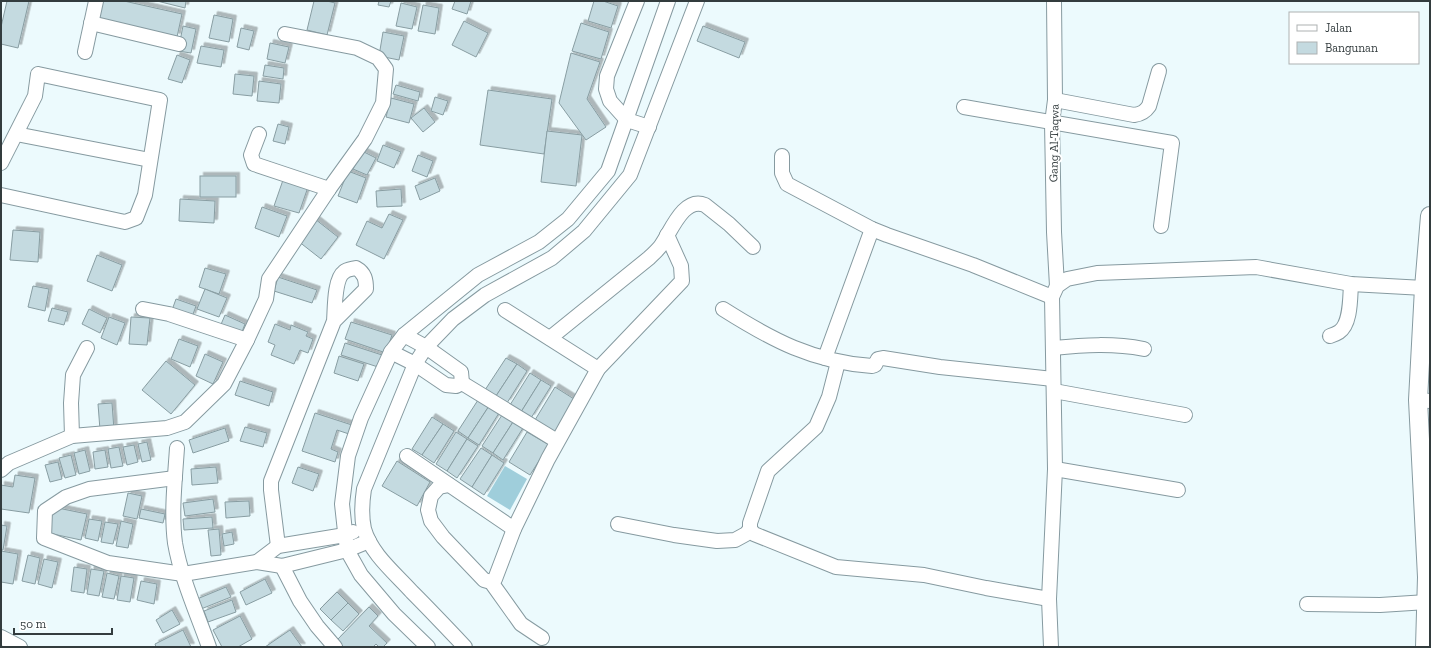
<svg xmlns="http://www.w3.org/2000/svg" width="1431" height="648" viewBox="0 0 1431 648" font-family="'Zilla Slab',serif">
<defs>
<filter id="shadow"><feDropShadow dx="3.5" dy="-3.5" stdDeviation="0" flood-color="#0004"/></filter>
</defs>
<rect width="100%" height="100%" fill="#ecfafd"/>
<polygon fill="#9fcedb" points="505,466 527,479 510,510 487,496"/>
<g fill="#c4dae0" stroke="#889da2" filter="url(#shadow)">
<polygon points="7,1 29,1 18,48 1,44 1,27"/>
<polygon points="101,1 124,1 182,14 177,37 97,19"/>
<polygon points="157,1 186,1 185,8"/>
<polygon points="314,1 327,1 335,3 327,35 307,30"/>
<polygon points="379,1 391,1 389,7 378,5"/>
<polygon points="455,1 471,1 467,14 452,9"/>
<polygon points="594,1 603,1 618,6 611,28 588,21"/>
<polygon points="401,3 417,7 412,29 396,26"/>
<polygon points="423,5 439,8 435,34 418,31"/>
<polygon points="214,15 233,19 229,42 209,38"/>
<polygon points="464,21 488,33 476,57 452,45"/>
<polygon points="581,23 609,32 601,59 572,51"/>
<polygon points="183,26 196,29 191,53 178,51"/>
<polygon points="703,26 745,42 739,58 697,41"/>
<polygon points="241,28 254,31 249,50 237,47"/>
<polygon points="383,32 404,36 399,60 379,56"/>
<polygon points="270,43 289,47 285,63 267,59"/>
<polygon points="201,46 224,50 221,67 197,63"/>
<polygon points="571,53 600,62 587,99 606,127 586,140 559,103"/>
<polygon points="177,55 190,60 182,83 168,79"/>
<polygon points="265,65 284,68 283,79 263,76"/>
<polygon points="235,74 254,76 252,96 233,94"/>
<polygon points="259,81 281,84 279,103 257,101"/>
<polygon points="396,85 420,92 418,101 393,94"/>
<polygon points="488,90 552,99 544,154 480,145"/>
<polygon points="435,97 448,101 443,115 431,111"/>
<polygon points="391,98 414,104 409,123 386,117"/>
<polygon points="424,108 435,122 423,132 411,118"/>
<polygon points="278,124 289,127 285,144 273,141"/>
<polygon points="547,131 582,135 576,186 541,182"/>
<polygon points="383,145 401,152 394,168 377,161"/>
<polygon points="362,151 376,158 367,175 353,169"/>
<polygon points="418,155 433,161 427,177 412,171"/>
<polygon points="348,171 366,178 357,203 338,196"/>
<rect x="200" y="176" width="36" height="21"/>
<polygon points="435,178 440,191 420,200 415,186"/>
<polygon points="283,180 308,187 299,213 274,206"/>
<polygon points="401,189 402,206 377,207 376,191"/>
<polygon points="180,199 215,201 214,223 179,221"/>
<polygon points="262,207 287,216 279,237 255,228"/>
<polygon points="389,214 403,220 384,259 356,245 367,221 382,228"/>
<polygon points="315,219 338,237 321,259 298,241"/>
<polygon points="13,230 40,232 38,262 10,260"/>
<polygon points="97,255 122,265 112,291 87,281"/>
<polygon points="205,268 226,274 219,294 199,287"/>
<polygon points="278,277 317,290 312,303 274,291"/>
<polygon points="33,286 49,289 45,311 28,307"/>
<polygon points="205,289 227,298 219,317 197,309"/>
<polygon points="176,299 196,306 192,317 172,310"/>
<polygon points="52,308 68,312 64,325 48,321"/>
<polygon points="89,309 107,318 100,333 82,324"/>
<polygon points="225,315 245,324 240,337 219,329"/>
<polygon points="109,317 125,323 117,345 101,338"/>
<polygon points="131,317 150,318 147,345 129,344"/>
<polygon points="351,322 392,335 386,353 345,339"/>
<polygon points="275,324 290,330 291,325 308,332 306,336 313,339 308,353 300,350 294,364 271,355 275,345 268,342"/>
<polygon points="179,339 198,346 190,367 171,359"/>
<polygon points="345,343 382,355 378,367 341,355"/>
<polygon points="205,354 223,362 213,384 196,376"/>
<polygon points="339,356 364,364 358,381 334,373"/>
<polygon points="506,358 517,364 496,396 485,390"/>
<polygon points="166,361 195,385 171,414 142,390"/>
<polygon points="517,364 527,371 507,403 496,396"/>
<polygon points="530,373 541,380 521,412 510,405"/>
<polygon points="541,380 551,386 531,418 521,412"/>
<polygon points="240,381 273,392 269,406 235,395"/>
<polygon points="555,387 574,399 555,432 535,420"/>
<polygon points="478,400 489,406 468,438 458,431"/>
<polygon points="112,403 114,430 100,430 98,404"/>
<polygon points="489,406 499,413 479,445 468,438"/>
<polygon points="315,413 355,426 352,435 337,430 331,449 338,452 335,462 302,451"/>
<polygon points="502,415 513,422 493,453 482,446"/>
<polygon points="432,417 443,424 422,455 412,449"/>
<polygon points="513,422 523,428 503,460 493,453"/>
<polygon points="443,424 454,431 434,463 422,455"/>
<polygon points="245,427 267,433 263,447 240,441"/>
<polygon points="225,428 229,441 193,453 189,440"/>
<polygon points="456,432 467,439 447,471 436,464"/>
<polygon points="527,432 549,445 530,475 509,462"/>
<polygon points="467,439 478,446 457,478 447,471"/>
<polygon points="147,442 151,460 142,462 138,444"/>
<polygon points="134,445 138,462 127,465 123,447"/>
<polygon points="119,447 123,466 111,468 108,449"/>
<polygon points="481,448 492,455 472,487 460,479"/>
<polygon points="85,450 90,471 79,474 74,453"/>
<polygon points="105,450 108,467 95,469 93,452"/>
<polygon points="71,455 76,475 65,478 59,458"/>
<polygon points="492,455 504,463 484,495 472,487"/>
<polygon points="397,461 430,482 417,506 382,486"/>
<polygon points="58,462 62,479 50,482 45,465"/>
<polygon points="216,467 218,483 192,485 191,469"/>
<polygon points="298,467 319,474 313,491 292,483"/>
<polygon points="15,475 35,478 29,513 1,509 1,485 13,487"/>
<polygon points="128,493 142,496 137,519 123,516"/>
<polygon points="213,499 215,512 185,516 183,503"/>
<polygon points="249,501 250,516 226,518 225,502"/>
<polygon points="53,507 87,514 81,540 48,533"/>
<polygon points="141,509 165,514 163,523 139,518"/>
<polygon points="212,517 213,528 184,530 183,519"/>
<polygon points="89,519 102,521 98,541 85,538"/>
<polygon points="121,521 133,524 128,548 116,546"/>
<polygon points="105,522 118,524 113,544 101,542"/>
<polygon points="1,525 7,526 3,550 1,550"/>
<polygon points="219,529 221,555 211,556 208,530"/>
<polygon points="232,532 234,544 224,546 222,534"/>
<polygon points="1,551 18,554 13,584 1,582"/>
<polygon points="28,555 40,558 35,584 22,581"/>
<polygon points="44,559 58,562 52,588 38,584"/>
<polygon points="74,567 87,569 84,593 71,591"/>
<polygon points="91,569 104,571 99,596 87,594"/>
<polygon points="107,573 119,576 114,599 102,597"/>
<polygon points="121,576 134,578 130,602 117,600"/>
<polygon points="265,579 272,593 246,605 240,592"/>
<polygon points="141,581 157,584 154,604 137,600"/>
<polygon points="226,587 231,597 201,609 197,599"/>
<polygon points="337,592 348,603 331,620 320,609"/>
<polygon points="232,600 236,612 208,622 204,611"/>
<polygon points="348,603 359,614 343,631 331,620"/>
<polygon points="369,607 378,616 369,626 387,643 383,647 379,647 376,644 373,647 344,647 337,640"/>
<polygon points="172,610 180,624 163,633 156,620"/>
<polygon points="240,616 252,639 238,647 222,647 213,630"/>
<polygon points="183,630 191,647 156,647 155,644"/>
<polygon points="290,630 302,647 265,647"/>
</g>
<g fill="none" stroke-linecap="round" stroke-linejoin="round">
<defs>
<g id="minor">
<polyline points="637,1 607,76 606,89 610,101 627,120 649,127"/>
<polyline points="1054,1 1055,100 1052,123 1054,232 1057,286"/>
<polyline points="91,23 179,44"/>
<polyline points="85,52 96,1"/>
<path d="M1055 100 1134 115C1141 114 1145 112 1149 106L1159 71"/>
<polyline points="964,107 1172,143 1161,226"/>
<polyline points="16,134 150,160"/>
<polyline points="259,134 251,155 254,164 329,189"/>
<polyline points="782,156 782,173 787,184 872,229 887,235 973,265 1052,297"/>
<polyline points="1,163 35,96 38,74 160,100 145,195 136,218 125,222 1,195"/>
<polyline points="143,309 169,314 247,340"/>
<path d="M723 309C772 340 813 362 872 366L875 365 878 359 883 358 940 367 1053 379"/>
<polyline points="505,310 598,369"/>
<polyline points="404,335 426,347 461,372 462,383"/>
<path d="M1330 336C1333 335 1336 334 1339 332 1351 324 1350 298 1351 284"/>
<path d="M550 338 649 258C653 254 659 249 662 244 671 231 684 196 705 205L729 224 753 247"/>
<path d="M1053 348C1084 345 1113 343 1144 349"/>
<polyline points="391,352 415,364 446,385 456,386 462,383"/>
<polyline points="825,358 872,229"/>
<polyline points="838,362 829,397 816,427 768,471 750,523 750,529 754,534 836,567 924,575 986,588 1049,599"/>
<polyline points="462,383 557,441"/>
<polyline points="1054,391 1185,415"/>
<polyline points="1418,400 1430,401"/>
<polyline points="72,436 71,403 73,375 87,348"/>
<path d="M177 448C175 479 171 512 175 543 181 578 197 613 209 647"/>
<polyline points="407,456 514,529"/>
<polyline points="1055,469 1178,490"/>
<polyline points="1,470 9,463 72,436 167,428 185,422 224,384 247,340 266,299 269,279 329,189 365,139 383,103 386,69 378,58 357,48 285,34"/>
<polyline points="175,478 89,489 66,497 45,511 44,538 108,563 183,574 257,562 282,566 347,550 369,541"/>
<polyline points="449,485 439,487 431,496 428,510 431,521 443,537 484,580 491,582 521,624 542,638"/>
<polyline points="618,524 674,535 717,541 735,540 746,534 750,529"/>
<path d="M278 546 271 490V481L334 321 366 289C366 280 365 273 356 268 352 269 347 269 344 272 334 279 335 310 334 321"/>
<polyline points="257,562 278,546 345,535 353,532"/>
<polyline points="282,566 300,601 317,626 335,647"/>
<polyline points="491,582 495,579 514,529 548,459 598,369 682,281 681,266 667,235"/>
<polyline points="1307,604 1380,605 1427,602"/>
<polyline points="1,637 20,647"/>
<polyline points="428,647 394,614 361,575 347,550 342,504 348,456 361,418 391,352 404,335 478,275 539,242 568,219 608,171 668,1"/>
<path d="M465 647C448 629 430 610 412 592 395 573 371 554 364 529 361 515 362 502 364 489L415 364 426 347 453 319 485 295 552 258 584 231 630 175 697 1"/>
<polyline points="1051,647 1049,599 1055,469 1052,297 1057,286 1067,279 1097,273 1256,267 1351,284 1424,288"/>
</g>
<polyline id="major" points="1425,647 1427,577 1418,400 1424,288 1430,216"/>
</defs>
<use href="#minor" stroke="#869aa0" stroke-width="16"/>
<use href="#major" stroke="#869aa0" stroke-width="20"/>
<use href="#minor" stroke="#fff" stroke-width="14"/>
<use href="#major" stroke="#fff" stroke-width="18"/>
</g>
<g text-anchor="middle" stroke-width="4" stroke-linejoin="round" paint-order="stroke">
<g font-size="12" fill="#333c3e" stroke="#fff">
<text transform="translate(1054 143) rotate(-89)" y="4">Gang Al-Taqwa</text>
</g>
</g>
<rect width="1431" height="648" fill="none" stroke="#333c3e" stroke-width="4"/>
<rect x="1289" y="12" width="130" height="52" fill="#ffffff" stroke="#adb1b2"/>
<rect x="1297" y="25" width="20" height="6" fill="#ffffff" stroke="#adb1b2"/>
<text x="1325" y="32" font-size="12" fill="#333c3e">Jalan</text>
<rect x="1297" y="42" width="20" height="12" fill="#c4dae0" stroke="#adb1b2"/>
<text x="1325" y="52" font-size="12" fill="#333c3e">Bangunan</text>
<path d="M14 628v6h98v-6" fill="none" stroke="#333c3e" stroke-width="2"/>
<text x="20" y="628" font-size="12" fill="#333c3e" stroke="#ffffff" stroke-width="3" paint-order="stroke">50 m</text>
</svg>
